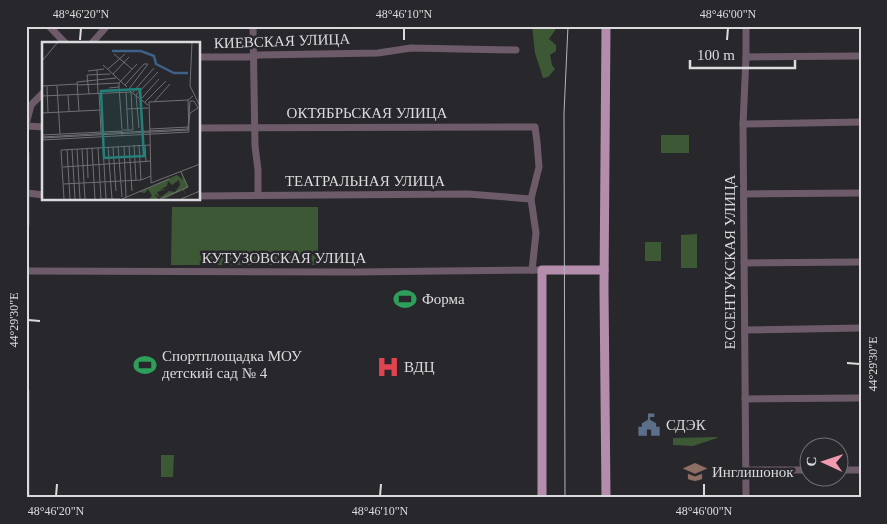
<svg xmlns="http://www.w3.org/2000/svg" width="887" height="524" viewBox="0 0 887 524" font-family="Georgia,serif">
<rect width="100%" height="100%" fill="#28272c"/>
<g fill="#3d5835">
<polygon points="532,26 558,26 549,39 556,45 556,51 550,55 552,65 555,69 548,77 543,78 535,53"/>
<rect x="661" y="135" width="28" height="18"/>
<polygon points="172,207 318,207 318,265 171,265"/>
<polygon points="697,234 697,268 681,268 681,235"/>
<rect x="645" y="242" width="16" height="19"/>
<polygon points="718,437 717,438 693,446 673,445 673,438"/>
<polygon points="161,455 174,455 173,477 161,477"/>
</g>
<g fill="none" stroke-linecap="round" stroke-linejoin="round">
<g stroke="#6e5b6a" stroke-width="7">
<polyline points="49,26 66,44"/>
<polyline points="253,26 255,146 258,170 258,195"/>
<polyline points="91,44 107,26"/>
<polyline points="199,57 248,57 259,55 378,53 411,48 516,50"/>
<polyline points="746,57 861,56"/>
<polyline points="26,124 31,105 44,92"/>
<polyline points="743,124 861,122"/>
<polyline points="26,126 44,127"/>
<polyline points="199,128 535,127 537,142 539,167 531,199 536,233 532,270"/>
<polyline points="26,154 26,224"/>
<polyline points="27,193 44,195"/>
<polyline points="744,194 861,193"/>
<polyline points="199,196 468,194 531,199"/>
<polyline points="744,263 861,262"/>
<polyline points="26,271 355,272 542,270"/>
<polyline points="745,330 861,328"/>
<polyline points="26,392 26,498"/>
<polyline points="745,399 861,398"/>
<polyline points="745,470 810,470"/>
<polyline points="840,470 861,470"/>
<polyline points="746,498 743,124 746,57 746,26"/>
</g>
<g stroke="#b48dac" stroke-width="9">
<polyline points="606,26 604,288 606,498"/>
<polyline points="542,498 542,270 604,270"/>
</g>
<polyline stroke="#b5b5b8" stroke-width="1" points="565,498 564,113 568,26"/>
</g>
<path fill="none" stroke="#dbdbde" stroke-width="2" d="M80 40 81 28M404 40V28M727 40 728 28M28 320 40 321M847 363 860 364M56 496 57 484M380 496 381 484M704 496V484"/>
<defs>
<symbol id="stadium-bare" viewBox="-9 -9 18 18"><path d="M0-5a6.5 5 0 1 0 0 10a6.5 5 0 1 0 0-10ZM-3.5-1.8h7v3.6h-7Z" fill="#2e9e5b" stroke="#28272c" stroke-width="2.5" paint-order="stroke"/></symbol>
<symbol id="hospital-bare" viewBox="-9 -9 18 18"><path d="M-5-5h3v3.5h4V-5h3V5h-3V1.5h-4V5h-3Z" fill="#e0444e" stroke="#28272c" stroke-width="2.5" paint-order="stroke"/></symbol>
<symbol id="civic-bare" viewBox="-9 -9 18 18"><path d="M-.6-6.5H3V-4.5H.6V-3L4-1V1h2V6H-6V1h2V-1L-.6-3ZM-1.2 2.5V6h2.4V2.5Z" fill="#5c6f8a" stroke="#28272c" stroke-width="2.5" paint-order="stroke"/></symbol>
<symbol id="school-bare" viewBox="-9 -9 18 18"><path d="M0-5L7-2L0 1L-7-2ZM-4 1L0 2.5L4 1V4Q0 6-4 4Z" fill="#8d6e63" stroke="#28272c" stroke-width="2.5" paint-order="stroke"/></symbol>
</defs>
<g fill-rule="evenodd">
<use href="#stadium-bare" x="389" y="283" width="32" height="32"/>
<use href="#stadium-bare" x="129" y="349" width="32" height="32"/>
<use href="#hospital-bare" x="372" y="351" width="32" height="32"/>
<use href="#civic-bare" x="633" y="409" width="32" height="32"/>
<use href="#school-bare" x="679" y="456" width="32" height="32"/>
</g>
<g text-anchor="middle" stroke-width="5" stroke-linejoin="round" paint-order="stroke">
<g font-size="15" fill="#dbdbde" stroke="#28272c">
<text transform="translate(282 41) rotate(-2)" y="5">КИЕВСКАЯ УЛИЦА</text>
<text x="367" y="118">ОКТЯБРЬСКАЯ УЛИЦА</text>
<text x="365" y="186">ТЕАТРАЛЬНАЯ УЛИЦА</text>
<text x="284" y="263">КУТУЗОВСКАЯ УЛИЦА</text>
<text transform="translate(730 262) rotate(-90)" y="5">ЕССЕНТУКСКАЯ УЛИЦА</text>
</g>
<g font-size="15" fill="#dbdbde" stroke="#28272c" text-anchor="start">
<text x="422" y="304">Форма</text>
<text x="162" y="361">Спортплощадка МОУ<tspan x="162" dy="17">детский сад № 4</tspan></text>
<text x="404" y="372">ВДЦ</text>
<text x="666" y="430">СДЭК</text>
<text x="712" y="477">Инглишонок</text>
</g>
</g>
<g transform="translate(42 42)">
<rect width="158" height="158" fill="#28272c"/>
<path d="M139 131 146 144 142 148 143 153 141 148 122 157 119 156 117 151 119 155 127 149 133 150 138 143 137 138 130 143 126 139 125 144 118 148 128 146 115 150 118 156 112 151 116 157H107L110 154 106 147 103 151 97 150 135 133 141 138Z" fill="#3d5835"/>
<path fill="none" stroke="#3e6188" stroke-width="2.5" d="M70 9H99L112 14 114 22 132 31H146"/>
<path fill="none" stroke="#706f73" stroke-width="1" d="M150 0 148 44 158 64M72 12 90 27M0 19 16 0M61 23 85 45M66 27 83 12M55 28 56 51M46 29 62 27M71 32 87 15M36 43 77 41M83 43 102 22H106L87 47M0 44 36 42M5 44 6 71M15 44 18 92M77 45 80 87M67 46 77 45V41L95 22M88 49 106 63M84 50 86 88M91 50 112 26M57 51 59 90M47 52 45 33 68 32M26 53 27 69M0 54 89 50M99 57 117 37M103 60 124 39M112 60 128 42M85 67 106 66M37 69 35 40 74 36M0 71 58 68M97 86 94 53 116 30M108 87 147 85M80 88H91L89 50M108 92 109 141M108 92 107 60 146 58 151 54M0 93 80 89V94M0 95 87 90 146 87 148 59H152L156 66 148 71 146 88 0 96M0 98 147 90 146 58M92 103 94 138M97 103 99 138M103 103 104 120M76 104 80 155M82 104 84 155M87 104 90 149M61 105 64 157M66 105 70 157M71 105 74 149M45 106 46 136M50 106 53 157M56 106 59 157M25 107 28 157M30 107 33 157M35 107 38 157M40 107 43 157M21 125 109 119M109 141 158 122M21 142 99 138 109 134M22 157 19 108 108 103M59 157H78M80 157 127 137M118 157 146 145 139 130M139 157 158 149"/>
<path fill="#238079" fill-opacity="0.15" stroke="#238079" stroke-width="2.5" d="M98 47 102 114 62 116 59 49Z"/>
<rect width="158" height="158" fill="none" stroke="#dbdbde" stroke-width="2.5"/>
</g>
<rect width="887" height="524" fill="none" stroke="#28272c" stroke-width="55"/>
<g transform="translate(824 462) rotate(273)"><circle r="24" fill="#28272c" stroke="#706f73"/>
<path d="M0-4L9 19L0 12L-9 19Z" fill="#f29aaf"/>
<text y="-8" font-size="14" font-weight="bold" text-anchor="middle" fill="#dbdbde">С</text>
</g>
<path d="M690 60v8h105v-8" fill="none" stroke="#dbdbde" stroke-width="2.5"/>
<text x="697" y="60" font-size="15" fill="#dbdbde" stroke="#28272c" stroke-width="4" paint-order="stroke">100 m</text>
<rect x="28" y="28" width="832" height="468" fill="none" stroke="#dbdbde" stroke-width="2"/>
<g font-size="12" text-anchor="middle" fill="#dbdbde">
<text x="81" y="18">48°46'20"N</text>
<text x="404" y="18">48°46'10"N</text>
<text x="728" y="18">48°46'00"N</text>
<text transform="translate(14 320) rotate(-90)" y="4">44°29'30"E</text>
<text transform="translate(873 364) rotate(-90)" y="4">44°29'30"E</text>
<text x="56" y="515">48°46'20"N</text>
<text x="380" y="515">48°46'10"N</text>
<text x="704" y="515">48°46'00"N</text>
</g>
</svg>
